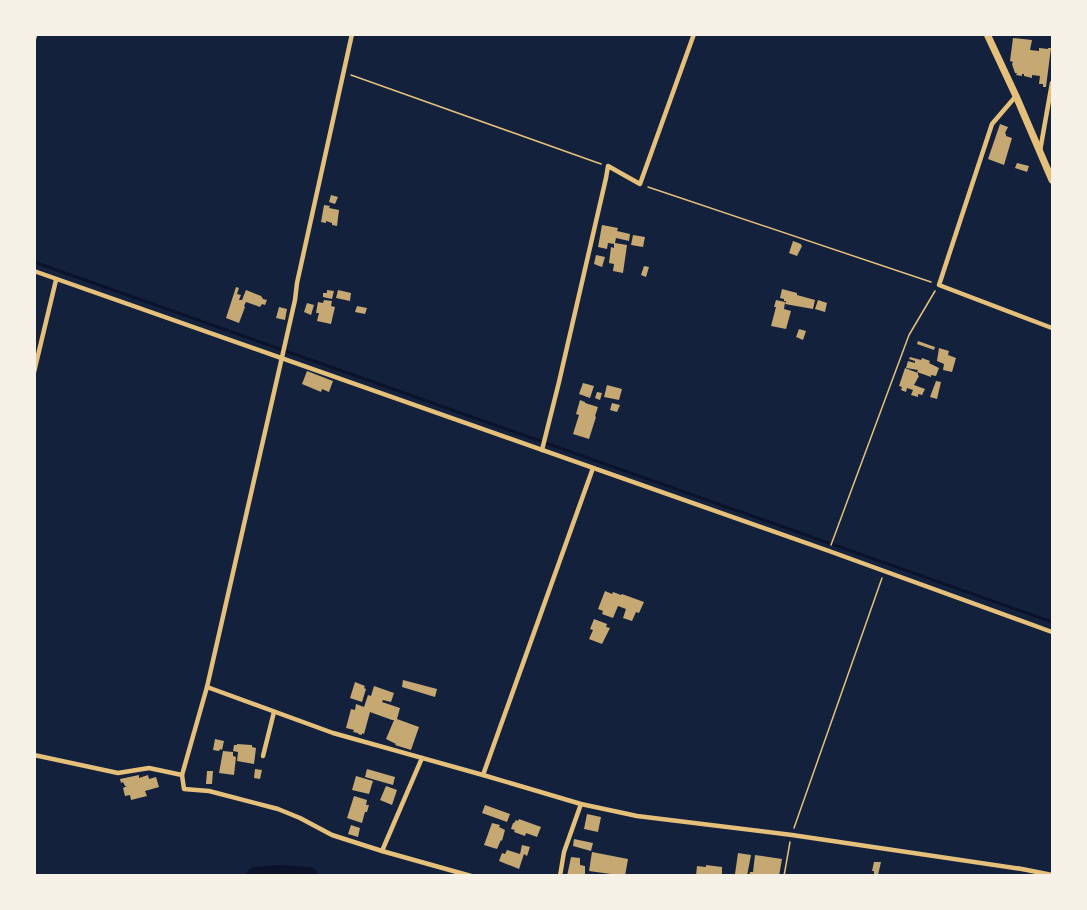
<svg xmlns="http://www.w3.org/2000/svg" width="1087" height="910" viewBox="0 0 1087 910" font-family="'PT Sans Narrow',sans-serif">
<rect width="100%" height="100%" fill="#14213d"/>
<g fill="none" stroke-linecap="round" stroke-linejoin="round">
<polyline stroke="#0b132b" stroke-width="3" points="34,262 1052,622"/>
<polyline stroke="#0b132b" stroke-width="18" points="255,876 278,874 309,876"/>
</g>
<g fill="#c6a872">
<polygon points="1013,38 1032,40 1030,50 1039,51 1039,48 1048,49 1048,48 1051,48 1046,87 1043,87 1043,84 1039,84 1040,76 1032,75 1032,78 1024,76 1024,74 1022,74 1022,76 1016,75 1017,73 1015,73 1012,64 1013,62 1010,61"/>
<polygon points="1000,124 1008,127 1005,133 1006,134 1006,136 1012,138 1004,165 988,159"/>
<polygon points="1017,163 1029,166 1027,172 1015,168"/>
<polygon points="331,195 338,197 335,204 329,202"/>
<polygon points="324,205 330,206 329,208 339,210 337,226 332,225 332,223 326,221 326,223 321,222"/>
<polygon points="602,225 618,228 617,231 630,234 629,241 616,238 615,243 627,245 623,273 613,271 614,264 609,263 611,247 614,248 614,244 608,243 607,249 598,247"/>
<polygon points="633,235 645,237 643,247 631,245"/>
<polygon points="793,241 801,244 801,245 802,246 797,256 789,253"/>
<polygon points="596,255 605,257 602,267 594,264"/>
<polygon points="644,266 649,267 646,277 641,275"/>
<polygon points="236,287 239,288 237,294 241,295 239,300 242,300 246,290 261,296 263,299 267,300 265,305 262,304 260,307 246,302 244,306 245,307 239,323 226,318"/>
<polygon points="782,289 797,293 797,295 815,300 813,309 785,304 786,301 784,301 784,299 780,298"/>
<polygon points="327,290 334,291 332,299 323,297 323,293 327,293"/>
<polygon points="338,290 351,293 350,301 336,298"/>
<polygon points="324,300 332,301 331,306 335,307 331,324 317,321 319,313 316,313 318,302 323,303"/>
<polygon points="776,300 785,302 784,309 791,311 786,329 771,326 776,307 774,307"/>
<polygon points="818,300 827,303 825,312 815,309"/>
<polygon points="307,303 314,305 311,315 304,312"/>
<polygon points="357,306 367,308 365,314 355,312"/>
<polygon points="279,307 287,309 285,320 276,318"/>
<polygon points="799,329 806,331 803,340 796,337"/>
<polygon points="918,341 935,347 934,350 917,344"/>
<polygon points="939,348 949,351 948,355 956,358 952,372 943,370 944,364 937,361"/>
<polygon points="910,357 921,360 922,358 930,361 929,363 939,368 936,376 931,375 931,377 917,372 918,370 906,368 908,361 915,363 915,361 909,359"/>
<polygon points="905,368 918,373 918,375 919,376 914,385 925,389 922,395 918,394 918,397 911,395 913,390 907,388 906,392 901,390 902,387 899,386"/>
<polygon points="307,371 333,381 329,392 322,389 321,392 302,384"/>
<polygon points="936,381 941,382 937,399 930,397"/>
<polygon points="583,383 594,386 590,398 579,394"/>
<polygon points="607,385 622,389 619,400 604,397"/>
<polygon points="597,392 602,393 600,400 595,398"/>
<polygon points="580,400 585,402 585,403 598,407 595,416 596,417 589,439 573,434 579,415 576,414"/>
<polygon points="612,403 620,405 617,412 610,410"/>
<polygon points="605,591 612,594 613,592 621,595 622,594 644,602 639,613 636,612 632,621 623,618 626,609 618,606 613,618 602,614 603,611 598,609"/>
<polygon points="594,619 607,624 606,627 610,628 602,644 589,639 593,630 590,629"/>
<polygon points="403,680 437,689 435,697 402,687"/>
<polygon points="355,682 365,686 364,688 366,689 362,702 350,698"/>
<polygon points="374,686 394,693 391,702 383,700 382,702 400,708 397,719 419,727 411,750 395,745 396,744 386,739 394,720 392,720 370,712 364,734 362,733 362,735 358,734 358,733 353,732 354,730 346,728 351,709 355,710 356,704 364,707 368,695 371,696"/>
<polygon points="215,739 224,741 222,750 220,749 219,751 213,750"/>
<polygon points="237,744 252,745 252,747 256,748 254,764 237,761 238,752 233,751 234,745 237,745"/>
<polygon points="223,751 233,752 233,756 236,757 234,775 219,773"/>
<polygon points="255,769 262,770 260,779 254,778"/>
<polygon points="367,769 395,777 393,785 365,777"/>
<polygon points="207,771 213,771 212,784 206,784"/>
<polygon points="139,775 139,778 148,775 149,779 156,777 159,787 145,791 147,796 131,800 130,795 125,796 123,788 127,786 125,786 123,782 121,783 120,779"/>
<polygon points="356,776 373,781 369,794 352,790"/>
<polygon points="386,786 397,790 392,805 380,800"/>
<polygon points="354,796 367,800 366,805 369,805 367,812 365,812 362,823 347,818"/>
<polygon points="485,805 510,814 507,822 482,813"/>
<polygon points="587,814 601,817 598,832 584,829"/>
<polygon points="519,819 541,827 537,837 526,833 525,836 514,832 515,830 511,829 513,823 514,823 516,820 518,821"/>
<polygon points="492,823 500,825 499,827 505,830 502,841 501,840 497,849 484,845"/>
<polygon points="351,825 360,828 358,837 348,834"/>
<polygon points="574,839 593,843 591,851 573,846"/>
<polygon points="522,845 530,847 527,856 524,854 519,869 499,861 502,853 505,854 507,850 520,854"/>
<polygon points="592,852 628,859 625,876 589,871"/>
<polygon points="738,853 751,855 747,876 735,874"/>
<polygon points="755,855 782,859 779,876 749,876 750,872 753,872"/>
<polygon points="571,857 580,858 580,865 585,866 585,876 567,876"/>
<polygon points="874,862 881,862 878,875 874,874 874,871 872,871"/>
<polygon points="706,865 722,867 722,876 696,876 697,866 706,867"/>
</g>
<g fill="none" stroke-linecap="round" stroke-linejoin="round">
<g stroke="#e5c07b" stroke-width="1.5">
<polyline points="34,44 37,34"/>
<polyline points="351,75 601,164"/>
<polyline points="648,187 931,282"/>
<polyline points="831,545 909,335 935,291"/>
<polyline points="794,828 882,578"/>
<polyline points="784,876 790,842"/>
</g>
<g stroke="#e5c07b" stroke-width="4.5">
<polyline points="352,34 297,283 295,300 207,687 182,775 184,789 209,791 278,809 300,818 332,835 382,851 471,876"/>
<polyline points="1016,96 992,124 939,285 1052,328"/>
<polyline points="1040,151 1052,83"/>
<polyline points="34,271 829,551 1052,632"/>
<polyline points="34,372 56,280"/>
<polyline points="542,450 559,382 606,178 608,166 640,184 694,34"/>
<polyline points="207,687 333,733 483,775 581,804 637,816 792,835 1022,869 1052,875"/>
<polyline points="34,755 118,773 149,768 182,775"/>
<polyline points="263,756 274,712"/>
<polyline points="483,775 593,468"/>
<polyline points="382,851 422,758"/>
<polyline points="560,876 564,852 581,804"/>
</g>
<polyline stroke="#e5c07b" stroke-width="7" points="987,34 1016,96 1052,180"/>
</g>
<rect width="1087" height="910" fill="none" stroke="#f6f1e7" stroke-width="72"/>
</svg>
